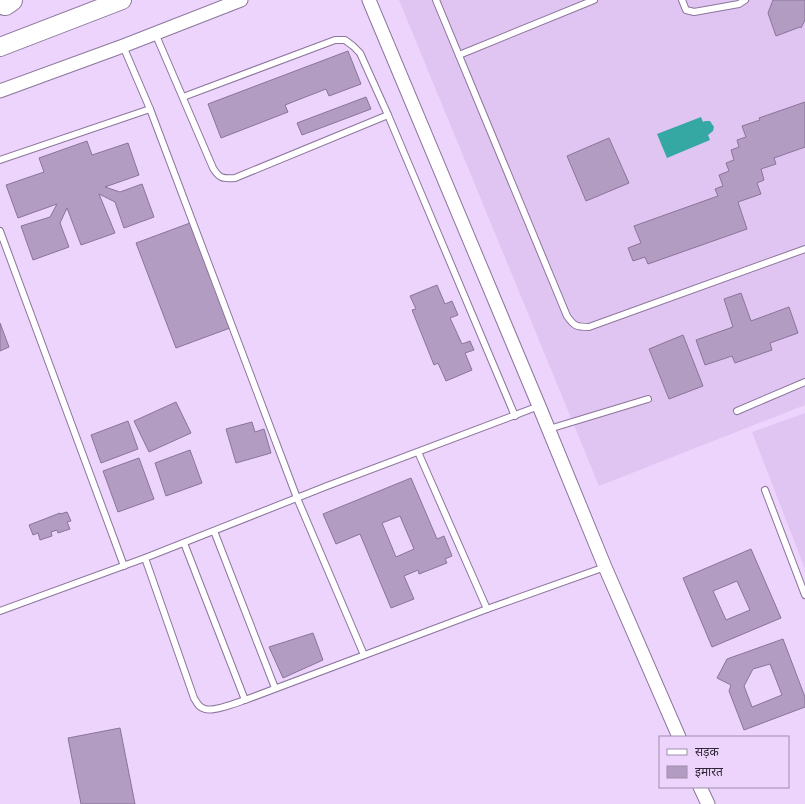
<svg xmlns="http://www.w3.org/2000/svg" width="805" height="804" viewBox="0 0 805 804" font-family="Signika,'Noto Sans Devanagari',sans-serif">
<rect width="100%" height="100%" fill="#ecd4fd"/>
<g fill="#e0c4f2">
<polygon points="399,0 805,0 805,405 599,486"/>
<polygon points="805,413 805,569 752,432"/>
</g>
<polygon fill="#36a8a4" points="701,117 703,122 705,121 710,121 714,127 713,131 708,135 710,140 667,158 657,134"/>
<g fill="#b39cc2" stroke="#8a7499" fill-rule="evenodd">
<polygon points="773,0 805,0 805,20 801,28 800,27 776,36 768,13"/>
<polygon points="348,51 361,84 329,96 326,89 285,105 288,112 221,138 208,104"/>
<polygon points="366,97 371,109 302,135 297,123"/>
<polygon points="805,102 805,147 774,158 776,164 761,169 764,180 757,183 761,194 738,202 747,229 648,264 645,257 633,261 628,248 641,243 634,226 718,196 715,189 723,186 719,175 729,171 726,163 734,160 731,150 739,147 737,140 746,137 742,126 760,120 759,118"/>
<polygon points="609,138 629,183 586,201 567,156"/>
<polygon points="87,141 92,155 128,143 139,175 105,187 120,192 142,184 154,217 124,228 115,202 99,194 115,233 81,245 67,208 60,223 69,247 33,260 21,226 50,217 57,204 18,218 6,185 44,172 39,158"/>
<polygon points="190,223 230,328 176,348 136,243"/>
<polygon points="437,285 445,304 452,301 458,315 450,318 462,344 470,341 474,350 465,353 472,370 446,381 438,363 434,365 412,310 416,309 410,296"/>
<polygon points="741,293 751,321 789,307 798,333 770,343 772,350 735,363 732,356 705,365 696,340 733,327 724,299"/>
<polygon points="0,323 9,347 0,351"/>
<polygon points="683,335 703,386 669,399 649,349"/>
<polygon points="176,402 191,433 149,452 134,421"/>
<polygon points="128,421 138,449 101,463 91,435"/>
<polygon points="252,422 255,432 264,429 271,453 236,463 226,429"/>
<polygon points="190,450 202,483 166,496 155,463"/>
<polygon points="139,458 154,499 118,512 103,471"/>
<path d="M411 478 437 539 444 536 452 556 445 559 447 563 419 574 418 570 404 576 414 599 391 608 360 534 336 544 323 514ZM400 516 414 549 396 557 382 523Z"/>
<polygon points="67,512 71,521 67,522 70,529 58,533 57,530 51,532 52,536 40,540 38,533 33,535 29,525 60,513 60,514"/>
<path d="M751 549 781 618 712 647 683 578ZM737 581 750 610 726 620 713 591Z"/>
<polygon points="313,633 323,660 283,678 269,647"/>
<path d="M783 639 805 697V707L744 730 729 691 731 685 717 678 727 659ZM770 664 782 695 752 707 744 686 753 669Z"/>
<polygon points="120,728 135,804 81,804 68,738"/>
</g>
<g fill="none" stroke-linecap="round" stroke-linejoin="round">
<defs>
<g id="service">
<path d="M436 0 567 316C574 326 576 327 589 327L805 249"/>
<polyline points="682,0 686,10 694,12 739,4 745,0"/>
<path d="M155 33 213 168C219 178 222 179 235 178L388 115"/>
<polyline points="123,46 150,109 297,498 364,655"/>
<polyline points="459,55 594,0"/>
<polyline points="183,97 335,40 345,40 353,46 360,53 388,115 515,416"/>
<polyline points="0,160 150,109"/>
<polyline points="0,231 124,566"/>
<polyline points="737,411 805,382"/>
<polyline points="549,429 648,399"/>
<polyline points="418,452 487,609"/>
<polyline points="765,490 805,595"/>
<polyline points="214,531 275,688"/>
<polyline points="184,543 245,700"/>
<path d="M145 558 194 698C197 703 199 708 205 709 213 712 236 703 245 700L487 609 605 567"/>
<polyline points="0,611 145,558 327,486 539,406"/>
</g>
<g id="minor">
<polyline points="369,0 539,406 605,567 679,737"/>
<polyline points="0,91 123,46 241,0"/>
<polyline points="700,787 708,804"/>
</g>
<polyline id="secondary" points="0,47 122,0"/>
<polyline id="motorway" points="5,4 11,0"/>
</defs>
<use href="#service" stroke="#8c769b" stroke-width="8"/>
<use href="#minor" stroke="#8c769b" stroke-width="15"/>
<use href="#secondary" stroke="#8c769b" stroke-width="20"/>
<use href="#motorway" stroke="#8c769b" stroke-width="24"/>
<use href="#service" stroke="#fff" stroke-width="6"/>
<use href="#minor" stroke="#fff" stroke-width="13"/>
<use href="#secondary" stroke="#fff" stroke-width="18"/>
<use href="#motorway" stroke="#fff" stroke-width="22"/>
</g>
<rect x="659" y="736" width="130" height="52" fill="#ecd4fd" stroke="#a08ead"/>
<rect x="667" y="749" width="20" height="6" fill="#ffffff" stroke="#a08ead"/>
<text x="695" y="756" font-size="12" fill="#2f2635">सड़क</text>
<rect x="667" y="766" width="20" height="12" fill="#b39cc2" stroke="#a08ead"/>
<text x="695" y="776" font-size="12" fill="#2f2635">इमारत</text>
</svg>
